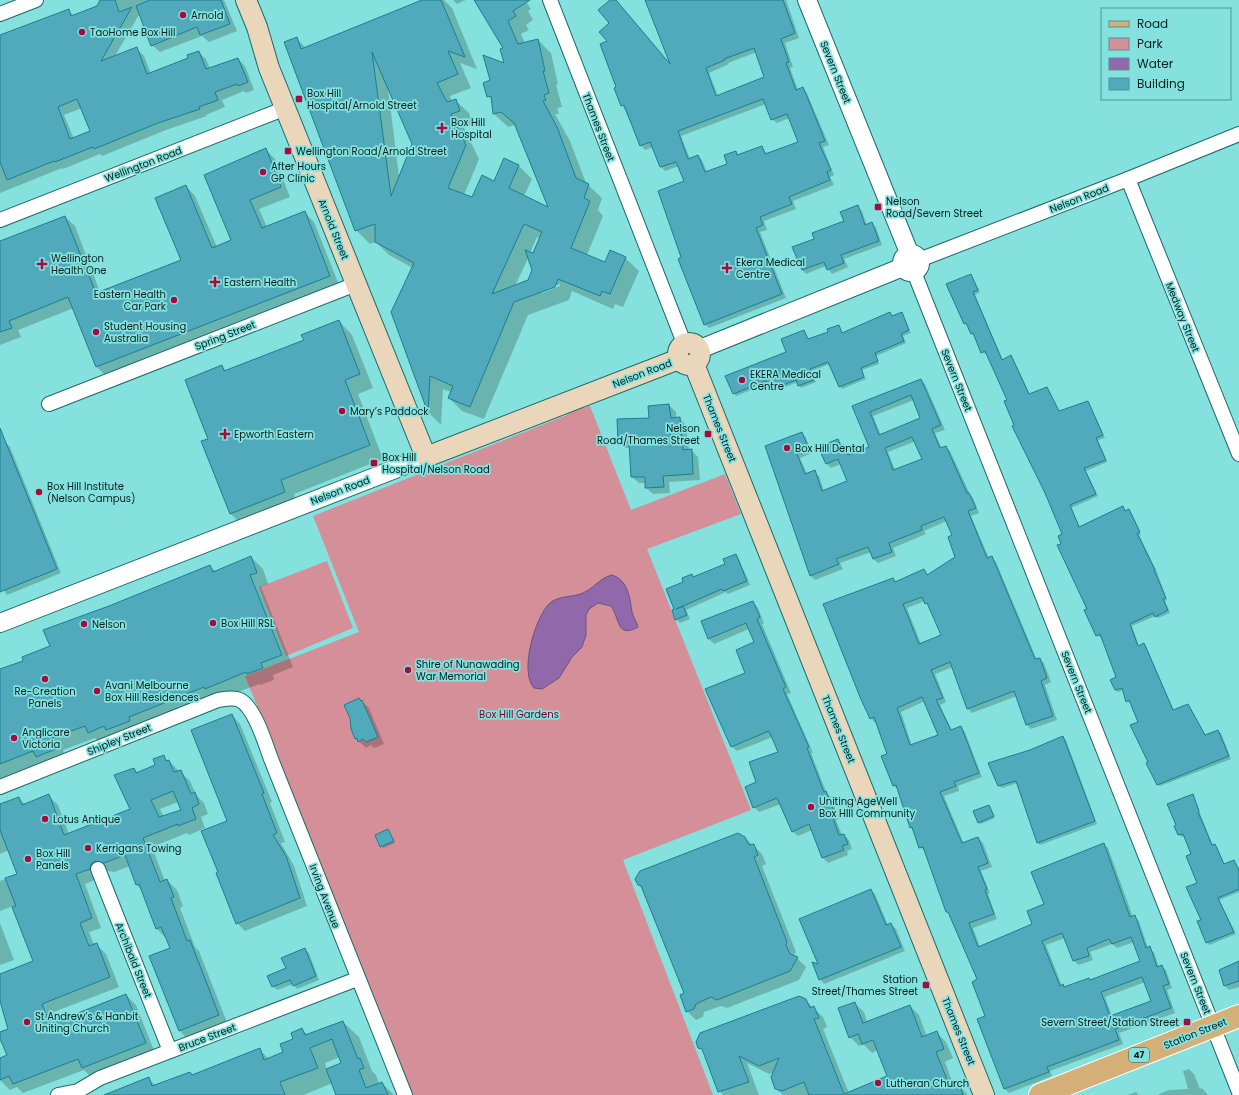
<svg xmlns="http://www.w3.org/2000/svg" width="1239" height="1095" viewBox="0 0 1239 1095" font-family="Poppins,sans-serif">
<rect width="100%" height="100%" fill="#85e1dd"/>
<g fill="#d58f98">
<polygon points="578,404 584,408 590,406 631,510 725,474 741,514 647,549 751,810 623,860 713,1095 413,1095 245,676 359,632 313,516 567,415 569,408"/>
<polygon points="327,561 353,628 286,656 259,587"/>
</g>
<path fill="#9169ab" stroke="#665381" d="M612 575C628 580 630 598 632 612 633 617 637 622 638 627 616 639 620 618 611 606L598 603 589 609 586 615V635L582 647 572 657 559 678 542 689 534 688C519 672 535 618 549 604 558 595 572 598 583 593 594 588 600 578 612 575Z"/>
<g fill="#0003" fill-rule="evenodd">
<path d="M101 0H224L237 31 209 42 202 36 160 52 152 45 140 13 115 56 136 48 144 56 151 74 190 59 198 52 206 59 210 69 238 59 245 66 254 90 246 93 244 91 222 100 225 107 206 115 207 116 166 130 102 156 100 154 63 169 62 168 0 193V37L68 10 74 16 98 6ZM82 108 91 132 74 139 64 115Z"/>
<path d="M425 0H444L452 8 477 69 460 63 471 88 450 96 452 101 455 100 469 113 473 124 464 128 479 159 464 195 473 198 519 166 532 179 524 196 550 209 517 127 515 125 508 127 494 114 492 100 488 96 491 81 506 65 505 49 475 0H525L531 9 528 11 533 20 526 25 529 30 521 34 525 43 538 40 551 53 558 84 556 85 562 107 557 108 559 114H555L570 141 586 183 602 198 598 210 603 216 587 255 605 263 625 258 639 271 623 307 615 304 613 309 572 291 569 300 528 315 484 419 462 411 449 398 451 392 443 389 441 425 429 413 392 312 413 268 389 255 376 242 370 244 356 230 296 38 306 48ZM388 88 413 144 399 177ZM537 237 540 238 534 254 530 253ZM529 256 533 271 528 280 515 286ZM560 284V286L542 293V290Z"/>
<polygon points="453,0 466,0 457,4"/>
<path d="M611 0H615L672 67 646 0H786L799 38 785 43 793 67 790 68 798 90 803 89 807 93 823 131 829 145 823 147 834 175 830 177 834 185 793 201 796 209 764 221 767 230 760 232 786 298 709 328 705 324 683 258 686 182 679 166 665 171 661 167 653 147 645 150 641 145 615 89 617 88 609 42ZM757 52 766 78 718 96 709 73 729 64 728 63ZM766 104 772 119 777 123 789 118 799 142 767 154 762 147 739 156 736 152 729 165 707 172 702 160 698 156 690 159 681 136Z"/>
<polygon points="265,149 275,159 290,197 259,209 267,227 305,213 314,222 339,285 106,376 97,367 74,308 18,330 21,337 0,345 0,243 65,217 75,226 100,292 182,260 186,186 195,196 217,247 232,241"/>
<polygon points="858,207 862,211 867,225 872,223 876,227 882,245 844,259 848,267 832,274 826,266 806,274 802,270 794,248 815,239 845,221"/>
<polygon points="971,275 980,292 975,295 1003,360 1011,357 1013,359 1030,395 1047,388 1059,412 1088,402 1090,405 1105,438 1098,440 1107,462 1086,471 1098,496 1071,508 1080,527 1123,507 1126,511 1131,513 1141,535 1139,535 1157,572 1167,600 1165,601 1170,613 1158,618 1155,616 1132,626 1139,646 1143,644 1146,646 1174,711 1188,705 1206,736 1218,731 1221,733 1231,759 1160,786 1158,784 1131,702 1130,703 1127,701 1124,690 1118,692 1115,690 1118,678 1102,636 1099,637 1096,635 1062,544 1063,534 1016,425 1008,401 987,354 985,354 982,352 975,335 972,334 968,325 964,323"/>
<polygon points="890,313 893,317 902,314 911,333 903,336 906,343 876,356 879,364 862,370 866,379 842,389 830,364 811,371 816,382 801,388 798,382 773,392 768,383 736,396 734,393 787,353 804,331 809,340 829,332 839,326 843,334"/>
<polygon points="339,321 352,335 373,388 358,394 383,459 294,494 298,506 244,527 230,513 209,439 222,367 227,371 305,341"/>
<path d="M921 380 925 384 945 430 935 433 942 449 946 447 950 451 970 494 973 498 979 513 971 516 989 558 991 557 996 562 1037 660 1039 659 1044 663 1051 682 1045 685 1057 720 1031 729 1027 725 1017 696 972 713 968 709 953 667 935 674 946 702 940 705 952 731 961 727 965 732 982 777 958 786 959 791 944 796 964 844 978 838 983 843 992 867 981 871 990 893 988 894 997 919 973 928 980 947 1034 924 1046 905 1103 844 1108 848 1133 917 1134 916 1139 921 1148 948 1154 952 1159 967 1161 966 1166 970 1172 988 1167 990 1175 1013 1119 1033 1123 1044 1050 1071 1052 1076 1009 1093 1005 1089 979 980 951 916 947 912 925 851 920 847 911 827 898 789 893 785 888 755 877 722 875 723 871 718 893 579 897 583 924 570 928 575 957 557 953 536 947 521 924 531 926 534 893 548 896 556 878 563 873 559 871 552 840 563 843 569 815 580 811 576 766 447 802 433 806 438 812 453 800 458 807 474 814 472 819 476 824 491 848 481 841 464 831 468 826 463 838 440 850 455 870 447 854 407ZM914 400 922 419 881 435 873 416ZM916 441 924 459 895 470 888 452ZM925 601 930 607 942 636 921 644 907 608ZM925 701 939 736 912 746 901 712ZM1065 938 1074 961 1079 965 1093 960 1090 952 1112 944 1117 948 1134 942 1142 962 1091 981 1065 987 1062 986 1046 945ZM1145 982 1153 1001 1112 1016 1105 997Z"/>
<polygon points="669,405 676,412 676,418 679,418 686,425 689,450 691,450 698,457 700,480 669,482 670,493 653,494 646,488 646,483 639,483 632,477 631,448 625,448 619,442"/>
<polygon points="6,443 10,447 61,573 7,595 0,584 0,445"/>
<polygon points="735,555 739,559 750,585 728,594 726,592 686,610 690,619 680,623 676,619 676,610 668,590 685,583 692,575 694,578 726,564"/>
<polygon points="251,557 263,569 268,584 261,587 293,667 273,675 274,680 260,685 259,684 101,744 95,738 63,750 67,761 0,780 0,671 25,661 51,646 110,607 210,566 216,572"/>
<polygon points="753,602 758,608 764,623 762,624 791,693 787,694 813,753 811,753 827,794 831,797 839,819 836,820 842,835 844,835 849,840 852,849 847,851 848,855 828,863 823,858 812,830 798,836 792,831 781,804 759,812 754,807 758,783 779,752 773,737 737,751 731,746 755,643 749,629 714,644 709,639"/>
<polygon points="362,702 369,708 384,744 374,748 371,745 366,748 363,745 356,739 352,729"/>
<polygon points="232,715 240,724 272,802 270,803 285,842 281,843 294,866 307,906 245,931 237,923 219,872 229,822"/>
<polygon points="1063,737 1066,740 1097,824 1040,845 1038,843 1017,783 1002,788 999,786 1030,751"/>
<path d="M163 756 190 781 196 795 204 803 208 814 201 817 205 828 189 835 187 833 152 847 165 881 167 880 177 890 183 906 180 908 195 947 199 951 228 1025 189 1041 180 1031 150 957 171 949 166 938 157 929 142 890 137 885 130 866 114 872 105 870 99 878 85 884 101 928 89 932 94 945H97L106 954 119 987 51 1013 54 1023 126 995 136 1005 155 1053 92 1078 84 1070 23 1093 17 1087 10 1090 0 1080V1059L8 1056 0 1033 9 1029 4 1017 6 1014 0 998V974L1 975 34 962 13 906 0 911V881L18 874 9 850 0 854V805L19 798 25 804 48 795 58 805 69 834 131 810 134 769 138 773 156 765ZM178 802 182 811 164 817 160 809Z"/>
<polygon points="1193,795 1213,846 1217,848 1225,865 1234,861 1239,869 1239,892 1219,900 1236,934 1209,945 1207,942 1192,855 1185,836 1182,837 1179,835"/>
<polygon points="989,806 995,818 981,824 979,822"/>
<polygon points="388,830 395,843 383,848 381,846"/>
<polygon points="745,838 762,854 766,864 762,866 796,952 794,955 806,967 799,980 727,1008 721,1006 704,1012 703,1017 696,1020 687,1011 685,994 644,890 639,885"/>
<polygon points="871,890 875,894 888,925 891,924 896,929 905,951 824,984 820,979 820,966"/>
<polygon points="0,923 14,960 0,965"/>
<polygon points="305,950 309,953 319,980 297,989 293,984 277,990 273,986"/>
<polygon points="1239,962 1239,987 1229,990 1225,986 1220,970"/>
<polygon points="805,1000 823,1017 827,1027 823,1029 849,1093 889,1077 878,1050 872,1053 864,1045 859,1046 850,1037 854,1003 864,1012 867,1022 910,1006 919,1015 927,1037 937,1033 946,1042 953,1058 945,1062 954,1086 958,1084 968,1095 783,1095 776,1088 774,1072 769,1074 747,1063 759,1095 723,1095 719,1091 704,1052 699,1047"/>
<path d="M343 1022 359 1037 372 1071 376 1075 379 1084 382 1083 394 1095H337L333 1083 303 1095H104L148 1078 156 1086 190 1073 193 1075 259 1049 269 1059 284 1053 302 1030 308 1035ZM340 1057 343 1064 327 1070 325 1063Z"/>
<polygon points="1189,1069 1194,1074 1200,1089 1202,1088 1208,1095 1157,1095 1169,1090 1188,1089 1183,1071"/>
<polygon points="1136,1092 1139,1095 1127,1095"/>
</g>
<g fill="#50aabb" stroke="#1a7f8f" fill-rule="evenodd">
<path d="M100 0H115L119 12 132 7 101 61 137 47 147 74 188 58 187 55 199 51 206 69 238 58 248 82 238 86 237 84 215 92 218 100 199 107 200 109 158 123 94 149 93 147 55 162 54 161 7 180 0 162V35L69 9 71 16 97 6ZM77 99 90 131 70 139 58 107Z"/>
<polygon points="150,0 221,0 230,24 200,35 197,27 151,46 136,6"/>
<path d="M422 0H441L465 57 448 51 458 74 437 83 447 102 456 99 460 111 451 114 466 145 448 188 472 197 482 175 494 181 504 158 519 165 509 188 548 207 514 123 501 112 493 114 491 96 487 97 483 83 490 80 483 55 504 63 500 49 503 48 474 0H530L513 11 516 16 508 21 518 44 538 39 545 71H543L549 93 544 95 546 100 543 101 557 127 576 178 589 184 584 198 590 201 571 248 605 262 610 250 626 257 610 294 602 291 600 296 558 279 555 287 514 302 470 407 448 398 453 386 430 376 428 413 391 312 414 263 375 242V224L355 231 284 42 297 37 301 49ZM372 52 412 144 391 196ZM524 224 542 232 533 253 525 250 532 270 528 280 492 294Z"/>
<path d="M610 0H616L670 64 645 0H783L795 33 781 39 789 62 786 63 796 90 803 87 819 126 825 141 819 143 831 170 827 172 830 180 789 197 792 204 760 217 763 225 756 228 782 294 704 325 678 259 681 257 658 191 684 181 676 162 660 167 650 142 640 146 624 105 621 106 614 88 616 87 600 44 607 41 599 32 609 23 598 10ZM754 48 764 77 716 96 706 68 725 60 724 59ZM763 99 771 120 787 114 798 142 765 154 762 146 737 155 736 151 724 155 727 164 705 172 698 155 688 159 678 131Z"/>
<polygon points="266,148 281,187 250,200 262,228 305,211 330,276 96,367 68,297 9,321 12,328 0,332 0,241 65,216 96,293 181,260 155,198 186,185 212,248 231,240 204,175"/>
<polygon points="858,205 865,225 872,222 879,241 841,255 844,263 827,270 824,262 802,270 792,247 814,239 812,233 844,221 840,212"/>
<polygon points="971,274 978,290 973,292 1002,360 1011,355 1029,394 1047,387 1059,411 1088,401 1103,435 1096,438 1106,460 1084,468 1096,494 1070,505 1079,527 1123,506 1125,511 1129,509 1140,532 1137,533 1155,570 1154,570 1166,598 1163,599 1168,610 1155,617 1153,613 1130,624 1138,646 1144,643 1173,710 1188,704 1205,735 1218,730 1229,756 1157,785 1146,763 1148,762 1130,725 1138,722 1129,700 1126,702 1122,688 1115,690 1110,680 1116,677 1100,634 1096,636 1084,610 1087,609 1057,545 1061,544 1058,536 1062,534 1045,493 1012,426 1014,425 1004,401 1007,400 985,351 981,353 973,333 971,334 966,323 964,324 946,284"/>
<polygon points="890,312 892,316 902,312 909,330 901,334 904,341 875,353 878,361 861,368 864,377 839,387 828,362 810,369 814,380 798,386 796,380 770,390 766,381 733,394 725,376 786,352 781,339 804,330 808,339 828,332 827,329 839,325 842,333"/>
<polygon points="339,320 360,374 345,380 370,445 281,480 285,492 230,514 201,441 208,439 185,380 222,365 224,371 304,340 301,335"/>
<path d="M921 379 941 425 932 429 940 448 946 446 967 493H969L976 508 968 511 987 558 992 556 1035 659 1040 658 1047 678 1041 681 1053 716 1026 725 1014 691 967 709 950 662 931 670 943 698 936 700 951 730 961 726 979 773 954 782 956 786 940 792 962 843 978 837 988 863 978 867 987 889 985 890 994 914 969 923 978 947 1032 924 1027 911 1044 904 1031 872 1104 843 1130 917 1135 915 1146 948 1150 946 1157 967 1162 965 1169 984 1163 986 1171 1008 1115 1029 1119 1040 1047 1067 1049 1072 1004 1089 977 1019 985 1016 972 982 977 979 948 912H946L923 847 919 848 912 827 910 828 896 785 893 786 881 756 887 754 874 717 870 719 860 697 823 604 893 578 895 582 924 569 927 575 955 557 948 537 952 535 944 517 921 526 922 530 889 543 892 552 873 559 868 547 836 559 839 564 810 576 765 446 802 432 809 449 797 454 805 474 815 470 822 491 847 481 838 459 826 464 818 447 838 439 841 446 844 445 848 455 869 447 852 406ZM911 395 920 418 879 435 870 412ZM912 437 922 459 893 470 885 448ZM922 597 925 604 927 603 941 635 919 644 903 604ZM922 697 938 735 910 745 897 708ZM1062 933 1073 961 1089 956 1087 948 1109 939 1112 944 1131 937 1140 961 1090 980 1089 978 1064 987 1063 984 1060 986 1042 941ZM1142 977 1151 1001 1110 1016 1101 992Z"/>
<polygon points="669,404 671,418 680,417 683,450 692,449 693,474 663,476 664,487 645,488 645,477 631,477 629,442 618,442 617,419 649,418 648,406"/>
<polygon points="0,428 57,569 0,592"/>
<polygon points="736,554 747,581 723,591 722,589 676,609 683,606 687,615 675,620 672,610 674,609 666,589 683,582 682,578 692,574 693,577 725,564 723,559"/>
<polygon points="251,556 257,573 250,575 282,655 261,663 263,668 247,674 246,672 205,689 204,687 129,717 130,721 106,730 104,726 88,733 85,726 52,738 56,749 36,757 33,751 0,764 0,669 23,661 22,657 50,646 43,630 109,606 210,565 213,572"/>
<polygon points="753,601 760,617 757,619 786,687 783,689 809,747 807,748 824,792 826,791 835,814 832,815 839,835 844,834 848,844 842,846 844,850 822,858 809,824 792,832 777,798 753,808 745,787 756,782 749,762 778,752 769,731 731,747 705,689 745,673 736,650 754,642 746,623 708,639 701,621"/>
<polygon points="359,698 361,701 362,700 378,737 366,742 363,739 358,742 357,738 355,739 351,729 350,718 344,705"/>
<polygon points="232,714 264,793 262,794 277,833 273,835 286,856 300,898 236,924 216,873 218,872 201,831 227,821 191,730"/>
<polygon points="1063,736 1095,821 1037,843 1016,781 998,786 988,763 1030,750"/>
<path d="M164 755 166 761 169 760 174 772 181 770 191 794 195 792 199 804 192 808 196 819 178 826V824L143 838 160 882 167 879 174 897 171 898 187 941 190 940 219 1015 179 1031 149 956 170 948 161 927 156 929 139 884 136 885 125 855 104 863 95 861 91 864 90 869 76 874 92 918 80 923 89 946 97 943 110 977 42 1004 50 1024 126 994 146 1043 82 1068 78 1059 13 1084 9 1076 0 1080V1058L7 1055 0 1039V1032L8 1029 0 1001V974L33 961 12 907 16 906 5 878 17 874 0 830V804L19 797 22 805 49 794 64 835 130 809 114 775 134 768 136 773 155 765 153 759ZM173 791 181 810 159 817 151 800Z"/>
<polygon points="1193,794 1199,811 1198,812 1212,845 1215,844 1224,864 1234,860 1239,870 1239,889 1218,898 1234,932 1206,943 1197,921 1201,920 1186,887 1197,883 1186,856 1191,854 1183,834 1178,835 1174,826 1176,825 1167,804"/>
<polygon points="989,805 994,816 978,823 973,811"/>
<polygon points="388,829 394,841 380,847 375,835"/>
<polygon points="738,833 745,837 749,845 754,844 758,855 754,857 787,942 786,945 790,954 798,957 790,971 717,1000 711,997 696,1004 694,1009 686,1012 680,995 684,993 641,886 638,885 635,879 640,871"/>
<polygon points="871,889 886,925 891,923 901,947 819,980 812,962 818,964 799,919"/>
<polygon points="305,948 316,976 293,986 290,980 272,987 267,976 286,968 281,958"/>
<polygon points="1239,961 1239,981 1224,986 1219,970"/>
<polygon points="799,996 806,999 810,1008 814,1006 819,1018 814,1019 844,1094 887,1076 873,1040 862,1044 858,1034 849,1038 838,1008 855,1002 863,1023 910,1005 922,1037 937,1031 944,1049 936,1052 950,1087 959,1083 963,1095 809,1095 804,1082 782,1091 775,1089 771,1077 779,1058 759,1066 739,1056 749,1082 718,1092 702,1049 698,1048 696,1042 700,1033"/>
<polygon points="343,1021 358,1059 360,1058 364,1068 359,1070 366,1088 382,1082 388,1095 336,1095 326,1069 341,1063 332,1039 310,1048 318,1068 280,1082 285,1095 104,1095 149,1077 152,1086 190,1072 192,1075 260,1048 264,1060 283,1052 280,1044 293,1039 291,1033 302,1028 305,1035"/>
</g>
<g fill="none" stroke-linecap="round" stroke-linejoin="round">
<defs>
<g id="minor">
<polyline points="550,0 684,343"/>
<polyline points="0,14 36,0"/>
<polyline points="1128,179 1239,454"/>
<polyline points="0,220 286,108"/>
<polyline points="919,260 1128,179 1239,134"/>
<polyline points="914,272 1239,1092"/>
<polyline points="49,404 356,284"/>
<path d="M0 787 218 700C225 699 233 697 240 700 255 708 265 743 271 759L405 1095"/>
<polyline points="98,869 170,1051"/>
<polyline points="58,1095 78,1091 100,1078 357,979"/>
</g>
<g id="tertiary">
<polyline points="807,0 910,255"/>
<circle cx="911" cy="263" r="9"/>
<polyline points="700,349 903,267"/>
<polyline points="0,623 426,457"/>
</g>
<g id="secondary">
<polyline points="246,0 257,27 269,68 426,457 679,359"/>
<circle cx="689" cy="354" r="11"/>
<polyline points="694,364 984,1095"/>
</g>
<polyline id="primary" points="1040,1095 1239,1016"/>
</defs>
<use href="#minor" stroke="#1d6866" stroke-width="16"/>
<use href="#tertiary" stroke="#1d6866" stroke-width="20"/>
<use href="#secondary" stroke="#1d6866" stroke-width="22"/>
<use href="#primary" stroke="#fff" stroke-width="24"/>
<use href="#minor" stroke="#fff" stroke-width="14"/>
<use href="#tertiary" stroke="#fff" stroke-width="18"/>
<use href="#secondary" stroke="#ead7bb" stroke-width="20"/>
<use href="#primary" stroke="#d4af77" stroke-width="22"/>
</g>
<g fill="#a50b3f" stroke="#85e1dd" stroke-width="1.5">
<circle cx="183" cy="15" r="4"/>
<circle cx="82" cy="32" r="4"/>
<rect x="295" y="95" width="8" height="8" rx="2"/>
<path d="M440 122h4v4h4v4h-4v4h-4v-4h-4v-4h4z"/>
<rect x="284" y="147" width="8" height="8" rx="2"/>
<circle cx="263" cy="172" r="4"/>
<rect x="874" y="203" width="8" height="8" rx="2"/>
<path d="M40 258h4v4h4v4h-4v4h-4v-4h-4v-4h4z"/>
<path d="M725 262h4v4h4v4h-4v4h-4v-4h-4v-4h4z"/>
<path d="M213 276h4v4h4v4h-4v4h-4v-4h-4v-4h4z"/>
<circle cx="174" cy="300" r="4"/>
<circle cx="96" cy="332" r="4"/>
<circle cx="742" cy="380" r="4"/>
<circle cx="342" cy="411" r="4"/>
<path d="M223 428h4v4h4v4h-4v4h-4v-4h-4v-4h4z"/>
<rect x="704" y="430" width="8" height="8" rx="2"/>
<circle cx="787" cy="448" r="4"/>
<rect x="370" y="459" width="8" height="8" rx="2"/>
<circle cx="39" cy="492" r="4"/>
<circle cx="213" cy="623" r="4"/>
<circle cx="84" cy="624" r="4"/>
<circle cx="408" cy="670" r="4"/>
<circle cx="45" cy="679" r="4"/>
<circle cx="97" cy="691" r="4"/>
<circle cx="14" cy="738" r="4"/>
<circle cx="811" cy="807" r="4"/>
<circle cx="45" cy="819" r="4"/>
<circle cx="88" cy="848" r="4"/>
<circle cx="28" cy="859" r="4"/>
<rect x="922" y="981" width="8" height="8" rx="2"/>
<circle cx="27" cy="1022" r="4"/>
<rect x="1183" y="1018" width="8" height="8" rx="2"/>
<circle cx="878" cy="1083" r="4"/>
</g>
<g text-anchor="middle" stroke-width="3.5" stroke-linejoin="round" paint-order="stroke">
<rect fill="#85e1dd" stroke="#2a5b59" stroke-width="1" x="1129" y="1048" width="20" height="14" rx="3"/>
<g font-size="9" font-weight="bold" fill="#032120">
<text x="1139" y="1058">47</text>
</g>
<g font-size="10" fill="#032120" stroke="#85e1dd" text-anchor="start">
<text x="191" y="19">Arnold</text>
<text x="90" y="36">TaoHome Box Hill</text>
<text x="307" y="97">Box Hill<tspan x="307" dy="12">Hospital/Arnold Street</tspan></text>
<text x="451" y="126">Box Hill<tspan x="451" dy="12">Hospital</tspan></text>
<text x="296" y="155">Wellington Road/Arnold Street</text>
<text x="271" y="170">After Hours<tspan x="271" dy="12">GP Clinic</tspan></text>
<text x="886" y="205">Nelson<tspan x="886" dy="12">Road/Severn Street</tspan></text>
<text x="51" y="262">Wellington<tspan x="51" dy="12">Health One</tspan></text>
<text x="736" y="266">Ekera Medical<tspan x="736" dy="12">Centre</tspan></text>
<text x="224" y="286">Eastern Health</text>
<text x="166" y="298" text-anchor="end">Eastern Health<tspan x="166" dy="12">Car Park</tspan></text>
<text x="104" y="330">Student Housing<tspan x="104" dy="12">Australia</tspan></text>
<text x="750" y="378">EKERA Medical<tspan x="750" dy="12">Centre</tspan></text>
<text x="350" y="415">Mary’s Paddock</text>
<text x="700" y="432" text-anchor="end">Nelson<tspan x="700" dy="12">Road/Thames Street</tspan></text>
<text x="234" y="438">Epworth Eastern</text>
<text x="795" y="452">Box Hill Dental</text>
<text x="382" y="461">Box Hill<tspan x="382" dy="12">Hospital/Nelson Road</tspan></text>
<text x="47" y="490">Box Hill Institute<tspan x="47" dy="12">(Nelson Campus)</tspan></text>
<text x="221" y="627">Box Hill RSL</text>
<text x="92" y="628">Nelson</text>
<text x="416" y="668">Shire of Nunawading<tspan x="416" dy="12">War Memorial</tspan></text>
<text x="105" y="689">Avani Melbourne<tspan x="105" dy="12">Box Hill Residences</tspan></text>
<text x="45" y="695" text-anchor="middle">Re-Creation<tspan x="45" dy="12">Panels</tspan></text>
<text x="22" y="736">Anglicare<tspan x="22" dy="12">Victoria</tspan></text>
<text x="819" y="805">Uniting AgeWell<tspan x="819" dy="12">Box HIll Community</tspan></text>
<text x="53" y="823">Lotus Antique</text>
<text x="96" y="852">Kerrigans Towing</text>
<text x="36" y="857">Box Hill<tspan x="36" dy="12">Panels</tspan></text>
<text x="918" y="983" text-anchor="end">Station<tspan x="918" dy="12">Street/Thames Street</tspan></text>
<text x="35" y="1020">St Andrew’s &amp; Hanbit<tspan x="35" dy="12">Uniting Church</tspan></text>
<text x="1179" y="1026" text-anchor="end">Severn Street/Station Street</text>
<text x="886" y="1087">Lutheran Church</text>
</g>
<g font-size="10" fill="#032120" stroke="#85e1dd">
<text transform="translate(836 72) rotate(68)" y="4">Severn Street</text>
<text transform="translate(599 127) rotate(69)" y="4">Thames Street</text>
<text transform="translate(143 164) rotate(-21)" y="4">Wellington Road</text>
<text transform="translate(1079 198) rotate(-21)" y="4">Nelson Road</text>
<text transform="translate(334 229) rotate(68)" y="4">Arnold Street</text>
<text transform="translate(1183 317) rotate(68)" y="4">Medway Street</text>
<text transform="translate(225 335) rotate(-21)" y="4">Spring Street</text>
<text transform="translate(642 373) rotate(-21)" y="4">Nelson Road</text>
<text transform="translate(957 380) rotate(68)" y="4">Severn Street</text>
<text transform="translate(720 428) rotate(68)" y="4">Thames Street</text>
<text transform="translate(340 490) rotate(-21)" y="4">Nelson Road</text>
<text transform="translate(1077 682) rotate(68)" y="4">Severn Street</text>
<text transform="translate(839 729) rotate(68)" y="4">Thames Street</text>
<text transform="translate(119 739) rotate(-22)" y="4">Shipley Street</text>
<text transform="translate(325 896) rotate(69)" y="4">Irving Avenue</text>
<text transform="translate(134 960) rotate(68)" y="4">Archibald Street</text>
<text transform="translate(1196 983) rotate(68)" y="4">Severn Street</text>
<text transform="translate(959 1031) rotate(68)" y="4">Thames Street</text>
<text transform="translate(1195 1033) rotate(-22)" y="4">Station Street</text>
<text transform="translate(207 1037) rotate(-21)" y="4">Bruce Street</text>
</g>
<g font-size="10" fill="#6f0227" stroke="#85e1dd">
<text x="519" y="718">Box Hill Gardens</text>
</g>
</g>
<rect x="1101" y="8" width="130" height="92" fill="#85e1dd" stroke="#519491"/>
<rect x="1109" y="21" width="20" height="6" fill="#d4af77" stroke="#519491"/>
<text x="1137" y="28" font-size="12" fill="#032120">Road</text>
<rect x="1109" y="38" width="20" height="12" fill="#d58f98" stroke="#519491"/>
<text x="1137" y="48" font-size="12" fill="#032120">Park</text>
<rect x="1109" y="58" width="20" height="12" fill="#9169ab" stroke="#519491"/>
<text x="1137" y="68" font-size="12" fill="#032120">Water</text>
<rect x="1109" y="78" width="20" height="12" fill="#50aabb" stroke="#519491"/>
<text x="1137" y="88" font-size="12" fill="#032120">Building</text>
</svg>
